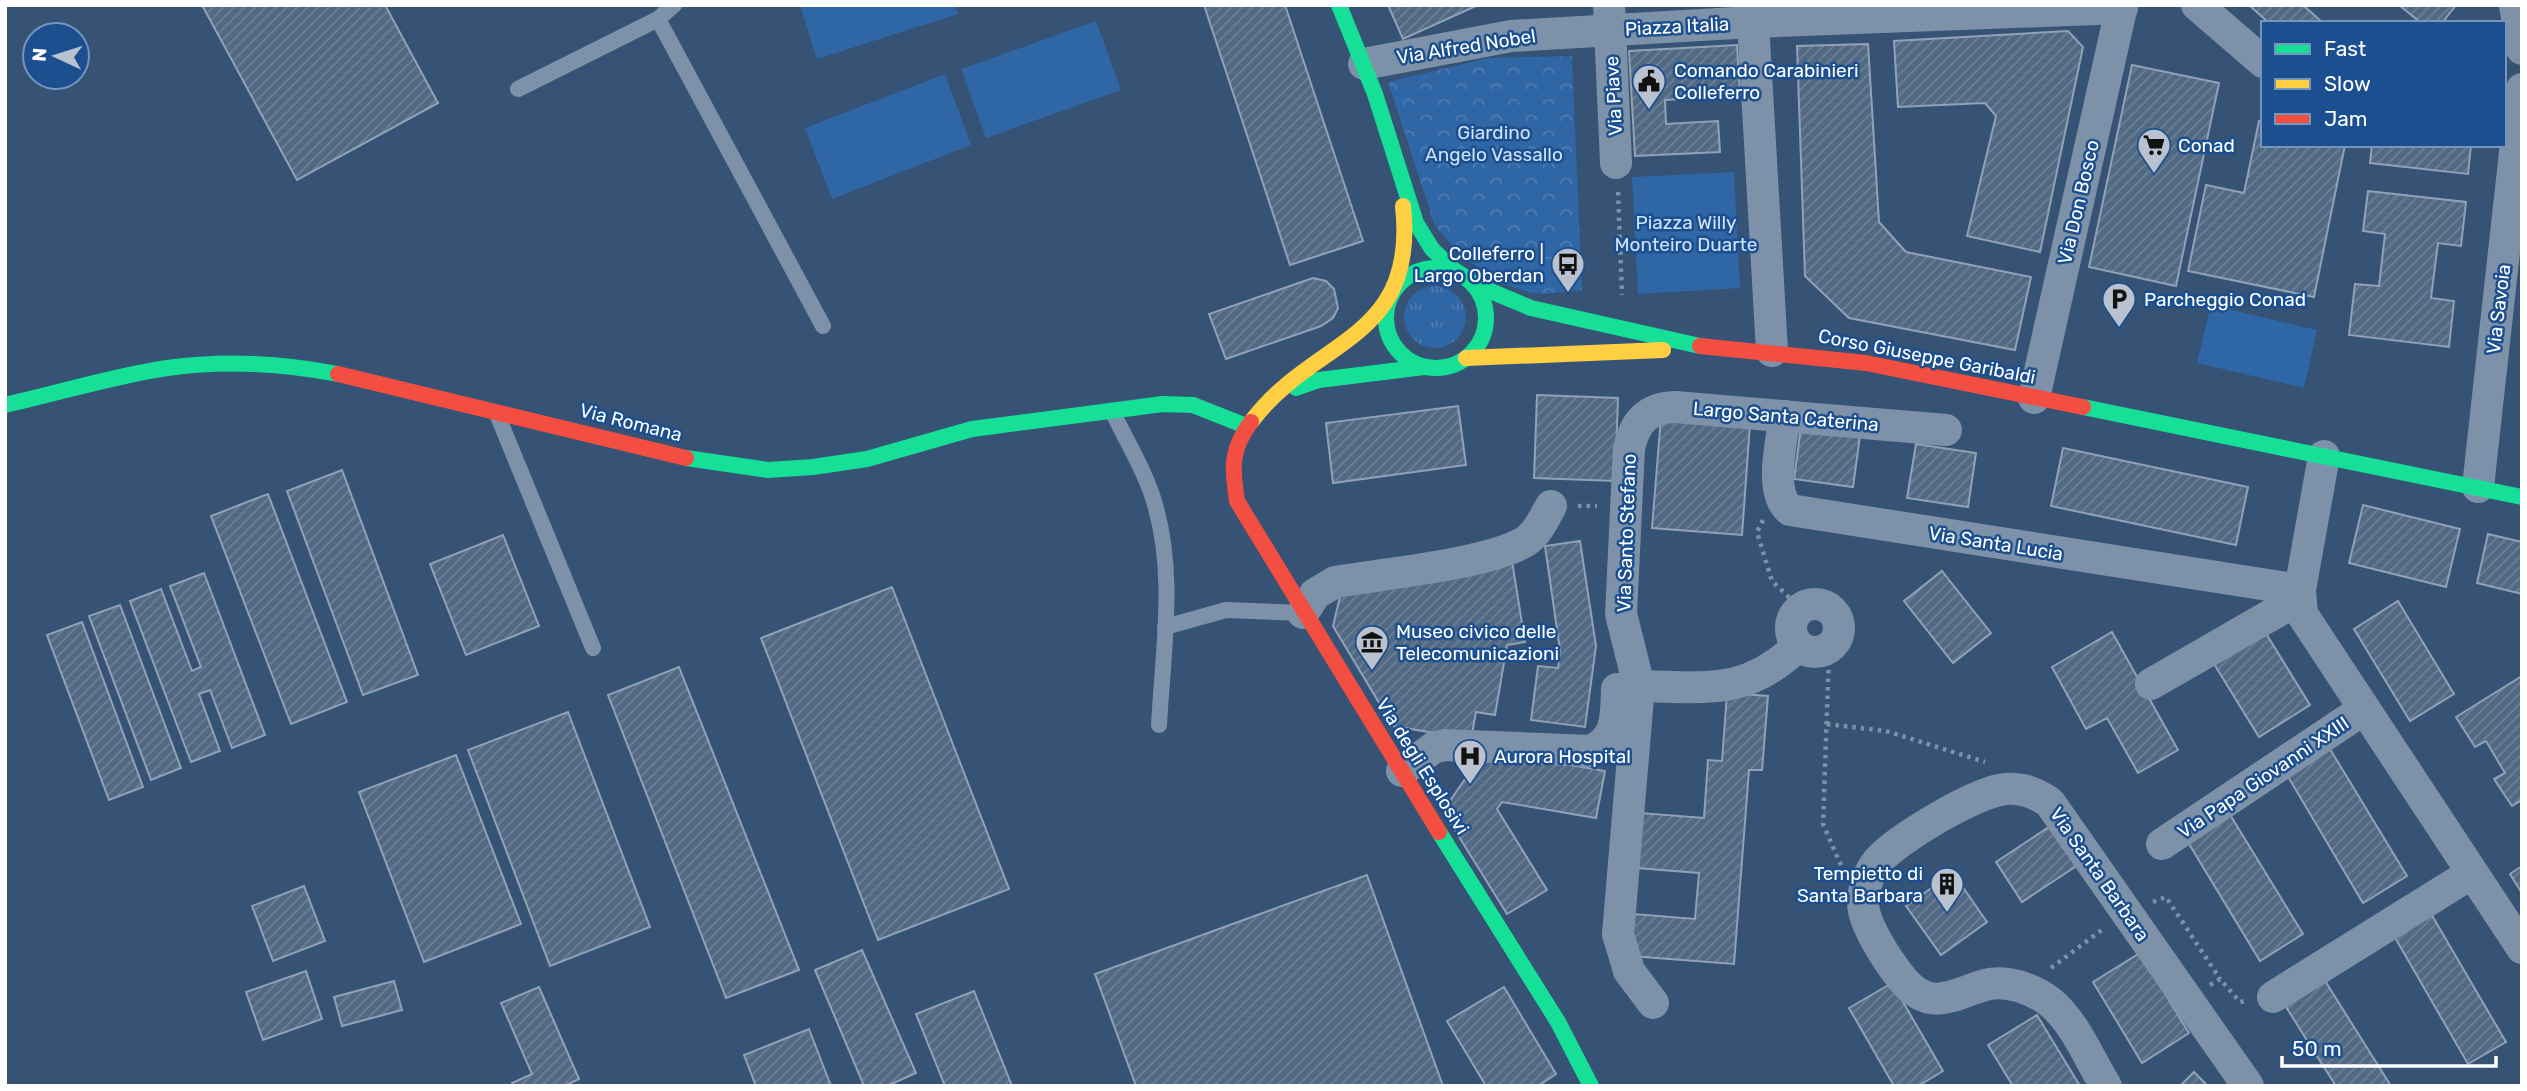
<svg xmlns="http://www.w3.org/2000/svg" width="2527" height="1091" viewBox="0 0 2527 1091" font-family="Rubik,sans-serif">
<defs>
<pattern id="grass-tufts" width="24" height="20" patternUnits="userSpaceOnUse" patternTransform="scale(1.75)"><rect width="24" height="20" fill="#2f66a5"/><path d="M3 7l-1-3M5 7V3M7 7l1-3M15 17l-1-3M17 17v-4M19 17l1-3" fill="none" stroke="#4e7db2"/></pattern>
<pattern id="park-crowns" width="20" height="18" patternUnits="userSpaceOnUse" patternTransform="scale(1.75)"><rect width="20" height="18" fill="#2f66a5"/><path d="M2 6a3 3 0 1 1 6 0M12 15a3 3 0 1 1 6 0" fill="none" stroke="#4e7db2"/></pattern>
<pattern id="building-hatch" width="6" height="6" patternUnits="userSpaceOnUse" patternTransform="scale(1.75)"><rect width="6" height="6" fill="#526984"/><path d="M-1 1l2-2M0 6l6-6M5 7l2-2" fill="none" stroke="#6c8096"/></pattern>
</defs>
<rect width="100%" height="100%" fill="#365274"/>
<circle fill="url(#grass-tufts)" cx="1435" cy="317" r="31"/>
<path fill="url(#park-crowns)" d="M1572 56 1582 290C1566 291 1543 296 1528 292 1494 283 1452 252 1434 223L1388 82 1488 58Z"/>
<g fill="#2f66a5">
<polygon points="800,5 955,5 958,14 817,59"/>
<polygon points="1096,21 1121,90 986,138 961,69"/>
<polygon points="945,74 971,145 832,199 805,128"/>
<polygon points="1734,172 1740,288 1638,294 1632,177"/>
<polygon points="2211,305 2317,330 2304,388 2197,363"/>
</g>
<g fill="url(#building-hatch)" stroke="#92a2b6" stroke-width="2">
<polygon points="202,5 385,5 438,103 297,180"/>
<polygon points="1204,5 1285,5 1363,241 1290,265"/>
<polygon points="1388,5 1478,5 1403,39"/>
<polygon points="2249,5 2303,5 2323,23 2269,23"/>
<polygon points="2399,5 2456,5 2442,23 2421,23"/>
<polygon points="2068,31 2083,47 2040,252 1967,236 1996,116 1985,103 1898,107 1894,41"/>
<polygon points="1868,44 1879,222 1906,252 2031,277 2015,350 1849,318 1805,276 1797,46"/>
<polygon points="1737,45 1740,96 1665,100 1666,124 1718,121 1720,152 1635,156 1629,51"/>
<polygon points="2132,65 2219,83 2176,286 2089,267"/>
<polygon points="2259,121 2263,121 2263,145 2345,145 2314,297 2188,271 2206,185 2244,193"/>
<polygon points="2372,145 2471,145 2468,174 2370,163"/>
<polygon points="2368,191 2466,202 2461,246 2438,243 2431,298 2454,301 2449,347 2349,335 2355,284 2379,286 2385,234 2363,231"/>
<polygon points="1313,278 1326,281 1334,289 1338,308 1333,318 1321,326 1226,359 1209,314"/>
<polygon points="1537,395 1618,398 1615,481 1534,478"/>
<polygon points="1458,406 1466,465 1333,483 1326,423"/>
<polygon points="1661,417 1750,424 1742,535 1652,528"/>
<polygon points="1801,427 1860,436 1853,487 1794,479"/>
<polygon points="1916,444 1976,453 1968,507 1907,498"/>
<polygon points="2063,448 2248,487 2236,545 2051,506"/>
<polygon points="342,470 418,675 363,695 287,491"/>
<polygon points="268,494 347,702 291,724 211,516"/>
<polygon points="2363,505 2460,529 2446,587 2349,563"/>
<polygon points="2488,534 2522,542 2522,594 2477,583"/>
<polygon points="503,535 539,626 466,655 430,564"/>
<polygon points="1580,541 1596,646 1585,727 1531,720 1538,666 1558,668 1560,650 1545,546"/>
<polygon points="1512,561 1525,642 1507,645 1495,715 1476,712 1471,739 1393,726 1333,626 1342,588"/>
<polygon points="1942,571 1991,633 1953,663 1904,601"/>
<polygon points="204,573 265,735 232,748 210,690 199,694 220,751 191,762 130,601 161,589 192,671 201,667 170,586"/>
<polygon points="892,587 1009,889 878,940 761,638"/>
<polygon points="2398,601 2454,694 2410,721 2354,629"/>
<polygon points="120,605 181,768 151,780 89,616"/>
<polygon points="82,622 143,787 109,800 47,635"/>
<polygon points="2262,627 2310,705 2259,737 2211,659"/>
<polygon points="2112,632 2178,750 2138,773 2107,718 2086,729 2052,667"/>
<polygon points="679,667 799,970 726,998 608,695"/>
<polygon points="2522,676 2522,800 2512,806 2494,779 2505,773 2486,741 2475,747 2456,717"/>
<polygon points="1727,693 1768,696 1762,770 1749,770 1734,964 1631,956 1634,914 1695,919 1699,873 1637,868 1641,813 1704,818 1708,760 1722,761"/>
<polygon points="568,712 650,927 550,966 468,750"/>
<polygon points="2330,749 2407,876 2363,903 2287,775"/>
<polygon points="1485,750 1605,771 1596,818 1502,802 1497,809 1547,890 1507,914 1443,811"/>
<polygon points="456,755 521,924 424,962 359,792"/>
<polygon points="2226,808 2303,934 2260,961 2183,834"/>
<polygon points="2055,823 2081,863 2022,902 1996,862"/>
<polygon points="2522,866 2522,893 2510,874"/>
<polygon points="1953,873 1987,922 1941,955 1906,906"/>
<polygon points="1367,875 1443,1086 1136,1086 1095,974"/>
<polygon points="304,886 325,941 273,961 252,906"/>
<polygon points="2430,912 2506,1042 2468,1064 2393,934"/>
<polygon points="862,950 916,1073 887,1086 864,1086 815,970"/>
<polygon points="2140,953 2189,1033 2142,1063 2093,982"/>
<polygon points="306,971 322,1019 263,1040 246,992"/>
<polygon points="2322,976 2391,1086 2336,1086 2308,1042 2283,1002"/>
<polygon points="394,981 402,1010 342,1026 334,997"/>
<polygon points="1892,983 1943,1071 1918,1086 1894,1086 1849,1008"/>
<polygon points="539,987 579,1079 564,1086 513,1086 512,1083 532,1074 501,1003"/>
<polygon points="1504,987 1556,1074 1538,1086 1486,1086 1447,1021"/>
<polygon points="974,991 1012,1086 945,1086 916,1014"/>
<polygon points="2037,1015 2080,1086 2013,1086 1997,1060 1988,1045"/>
<polygon points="809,1029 831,1086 756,1086 744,1055"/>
<polygon points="2194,1072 2208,1086 2180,1086"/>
</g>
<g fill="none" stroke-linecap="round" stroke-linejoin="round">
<g stroke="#7d92a8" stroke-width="4.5" stroke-dasharray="3.5 5" stroke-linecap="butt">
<polyline points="1618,192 1622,295"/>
<polyline points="1578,506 1597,506"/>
<polyline points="1763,520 1757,532 1772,581 1801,609"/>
<polyline points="1829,653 1823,824 1841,865"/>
<polyline points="1827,724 1886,731 1985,762"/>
<polyline points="2153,902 2166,897 2220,979"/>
<polyline points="2051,968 2103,929"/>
<polyline points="2210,985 2220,979 2240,1002 2245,1001"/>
</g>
<g stroke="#7d92a8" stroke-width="16">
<polyline points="674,5 658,19 823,326"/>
<polyline points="518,89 658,19"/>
<path d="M1113 413C1126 440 1143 467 1152 495 1177 569 1163 649 1159 725"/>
<polyline points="497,414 593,648"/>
<polyline points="1165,627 1226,610 1301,613"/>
</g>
<g stroke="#7d92a8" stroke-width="32">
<polyline points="1609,5 1616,163"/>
<polyline points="1752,5 1772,351"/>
<polyline points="2197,5 2263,62"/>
<polyline points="2515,5 2522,49"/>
<polyline points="1364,64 1511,36 1753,22 2122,8"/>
<polyline points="2034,398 2122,5"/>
<path d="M1785 416C1782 441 1768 492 1790 510L2300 590"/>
<polyline points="2324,456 2300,590 2302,614 2522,948"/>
<polyline points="2478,487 2522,89"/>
<circle cx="1815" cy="628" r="24"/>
<path d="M1303 613 1315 594 1335 582C1382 574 1489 564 1526 541 1538 533 1544 518 1551 506"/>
<polyline points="2151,684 2299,599"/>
<path d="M1639 686C1707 687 1746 696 1798 646"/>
<path d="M1402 771 1433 748 1444 745 1590 751C1618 740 1616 716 1617 689"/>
<polyline points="2162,844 2364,709"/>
<polyline points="2273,997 2472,873"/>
<path d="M1653 1003 1629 971 1618 934 1639 686 1621 614 1629 448C1635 422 1647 408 1675 407L1946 430"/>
<path d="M2106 1086C2089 1059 2075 1022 2050 1002 2033 989 2007 979 1985 985 1953 994 1931 1013 1903 980 1889 963 1862 923 1863 901 1864 887 1869 872 1878 861 1897 839 1977 791 2006 789 2022 788 2037 793 2050 803L2248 1086"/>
</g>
<g stroke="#16e098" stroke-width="16">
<polyline points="1339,5 1375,94 1416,223 1432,249 1453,269 1476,285 1531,308 1700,346"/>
<circle cx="1436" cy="318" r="50"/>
<polyline points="1296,388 1319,380 1424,367"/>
<path d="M5 405C59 393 113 376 167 368 225 360 282 363 338 374"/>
<polyline points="2083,407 2522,497"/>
<polyline points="686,458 768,470 813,467 867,459 972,429 1163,404 1193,405 1246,426"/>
<polyline points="1439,832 1558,1022 1591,1086"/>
</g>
<g stroke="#ffcf43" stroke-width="16">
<polyline points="1466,358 1663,350"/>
<path d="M1251 422C1314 337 1418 342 1403 206"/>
</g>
<g stroke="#f24e42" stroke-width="16">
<polyline points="1700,346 1866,363 2083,407"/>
<polyline points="338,374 686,458"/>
<path d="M1251 422C1230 450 1232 468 1237 501L1439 832"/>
</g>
</g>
<defs>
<symbol id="civic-pin" viewBox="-11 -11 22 30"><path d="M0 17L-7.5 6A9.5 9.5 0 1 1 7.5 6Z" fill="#b9c2ce" stroke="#1b4f8f"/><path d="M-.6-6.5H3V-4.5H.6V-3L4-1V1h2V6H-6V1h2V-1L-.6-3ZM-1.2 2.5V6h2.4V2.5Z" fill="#111"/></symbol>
<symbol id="supermarket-pin" viewBox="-11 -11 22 30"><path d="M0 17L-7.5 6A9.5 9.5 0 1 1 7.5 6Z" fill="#b9c2ce" stroke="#1b4f8f"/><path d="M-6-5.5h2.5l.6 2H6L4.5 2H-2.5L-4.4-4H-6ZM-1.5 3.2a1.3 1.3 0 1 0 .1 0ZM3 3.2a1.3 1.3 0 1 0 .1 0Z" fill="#111"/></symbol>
<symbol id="bus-pin" viewBox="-11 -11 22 30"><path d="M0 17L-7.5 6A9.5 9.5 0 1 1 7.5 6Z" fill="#b9c2ce" stroke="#1b4f8f"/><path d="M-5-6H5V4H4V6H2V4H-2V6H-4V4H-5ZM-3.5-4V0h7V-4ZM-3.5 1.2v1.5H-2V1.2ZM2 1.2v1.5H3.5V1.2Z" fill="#111"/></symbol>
<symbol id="parking-pin" viewBox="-11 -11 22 30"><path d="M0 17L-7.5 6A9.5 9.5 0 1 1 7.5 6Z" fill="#b9c2ce" stroke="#1b4f8f"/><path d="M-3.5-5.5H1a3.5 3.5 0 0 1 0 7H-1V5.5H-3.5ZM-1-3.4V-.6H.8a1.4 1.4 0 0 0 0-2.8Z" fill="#111"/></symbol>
<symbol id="museum-pin" viewBox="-11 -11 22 30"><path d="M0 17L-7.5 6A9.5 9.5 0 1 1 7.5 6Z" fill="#b9c2ce" stroke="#1b4f8f"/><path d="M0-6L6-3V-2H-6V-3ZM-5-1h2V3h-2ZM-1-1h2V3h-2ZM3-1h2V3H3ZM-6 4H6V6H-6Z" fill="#111"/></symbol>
<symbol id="hospital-pin" viewBox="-11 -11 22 30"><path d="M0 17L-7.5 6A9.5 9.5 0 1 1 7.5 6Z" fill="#b9c2ce" stroke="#1b4f8f"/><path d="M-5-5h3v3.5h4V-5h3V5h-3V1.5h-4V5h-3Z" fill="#111"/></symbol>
<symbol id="building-pin" viewBox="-11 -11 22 30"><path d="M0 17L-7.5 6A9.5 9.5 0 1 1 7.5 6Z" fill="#b9c2ce" stroke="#1b4f8f"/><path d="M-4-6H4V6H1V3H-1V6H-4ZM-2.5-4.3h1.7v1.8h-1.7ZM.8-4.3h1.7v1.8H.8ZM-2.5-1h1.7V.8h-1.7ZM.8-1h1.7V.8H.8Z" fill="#111"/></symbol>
</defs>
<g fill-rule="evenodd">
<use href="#civic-pin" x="1630" y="62" width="38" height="52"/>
<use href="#supermarket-pin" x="2135" y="126" width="38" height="52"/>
<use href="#bus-pin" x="1549" y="245" width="38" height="52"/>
<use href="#parking-pin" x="2100" y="280" width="38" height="52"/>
<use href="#museum-pin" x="1353" y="623" width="38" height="52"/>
<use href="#hospital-pin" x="1451" y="737" width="38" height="52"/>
<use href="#building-pin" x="1928" y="865" width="38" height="52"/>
</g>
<g text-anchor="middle" stroke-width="5" stroke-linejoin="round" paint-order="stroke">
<g font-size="19" fill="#fff" stroke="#1b4f8f">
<text transform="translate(1677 26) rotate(-3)" y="7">Piazza Italia</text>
<text transform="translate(1466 46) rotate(-9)" y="7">Via Alfred Nobel</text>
<text transform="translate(1613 96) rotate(-93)" y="7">Via Piave</text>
<text transform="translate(2078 202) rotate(-77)" y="7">Via Don Bosco</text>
<text transform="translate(2498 309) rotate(-83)" y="7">Via Savoia</text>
<text transform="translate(1927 356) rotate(11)" y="7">Corso Giuseppe Garibaldi</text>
<text transform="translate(1786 416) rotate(5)" y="7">Largo Santa Caterina</text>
<text transform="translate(631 422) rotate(14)" y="7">Via Romana</text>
<text transform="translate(1626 533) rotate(-88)" y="7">Via Santo Stefano</text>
<text transform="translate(1996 543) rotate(9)" y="7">Via Santa Lucia</text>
<text transform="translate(1423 766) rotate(58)" y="7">Via degli Esplosivi</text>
<text transform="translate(2263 777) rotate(-34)" y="7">Via Papa Giovanni XXIII</text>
<text transform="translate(2100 874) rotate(55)" y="7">Via Santa Barbara</text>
</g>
<g font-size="19" fill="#fff" stroke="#1b4f8f" text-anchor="start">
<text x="1674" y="77">Comando Carabinieri<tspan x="1674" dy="22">Colleferro</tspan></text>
<text x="2178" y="152">Conad</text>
<text x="1544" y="260" text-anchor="end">Colleferro |<tspan x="1544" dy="22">Largo Oberdan</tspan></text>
<text x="2144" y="306">Parcheggio Conad</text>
<text x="1396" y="638">Museo civico delle<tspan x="1396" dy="22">Telecomunicazioni</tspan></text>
<text x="1494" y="763">Aurora Hospital</text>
<text x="1923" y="880" text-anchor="end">Tempietto di<tspan x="1923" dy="22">Santa Barbara</tspan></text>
</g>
<g font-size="19" fill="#cfe3fa" stroke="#1b4f8f">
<text x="1494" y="139">Giardino<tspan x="1494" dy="22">Angelo Vassallo</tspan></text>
<text x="1686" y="229">Piazza Willy<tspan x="1686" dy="22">Monteiro Duarte</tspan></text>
</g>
</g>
<rect width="2527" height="1091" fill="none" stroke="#ffffff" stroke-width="14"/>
<rect x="2261" y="21" width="245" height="126" fill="#1b4f8f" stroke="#7695bc" stroke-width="2"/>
<rect x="2275" y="44" width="35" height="10" fill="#16e098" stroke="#7695bc" stroke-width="2"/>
<text x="2324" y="56" font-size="21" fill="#ffffff">Fast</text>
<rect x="2275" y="79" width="35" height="10" fill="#ffcf43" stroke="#7695bc" stroke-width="2"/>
<text x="2324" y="91" font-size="21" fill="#ffffff">Slow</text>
<rect x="2275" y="114" width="35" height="10" fill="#f24e42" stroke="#7695bc" stroke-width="2"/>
<text x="2324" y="126" font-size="21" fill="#ffffff">Jam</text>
<g transform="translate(56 56) rotate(274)"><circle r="33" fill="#1b4f8f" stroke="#7695bc" stroke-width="2"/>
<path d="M0-5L12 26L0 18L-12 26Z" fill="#b9c2ce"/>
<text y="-10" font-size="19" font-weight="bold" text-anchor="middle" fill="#ffffff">N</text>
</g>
<path d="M2282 1056v10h214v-10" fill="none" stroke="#ffffff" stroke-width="3.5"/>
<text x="2292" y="1056" font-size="21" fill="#ffffff" stroke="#1b4f8f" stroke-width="5" paint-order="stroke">50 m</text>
</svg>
